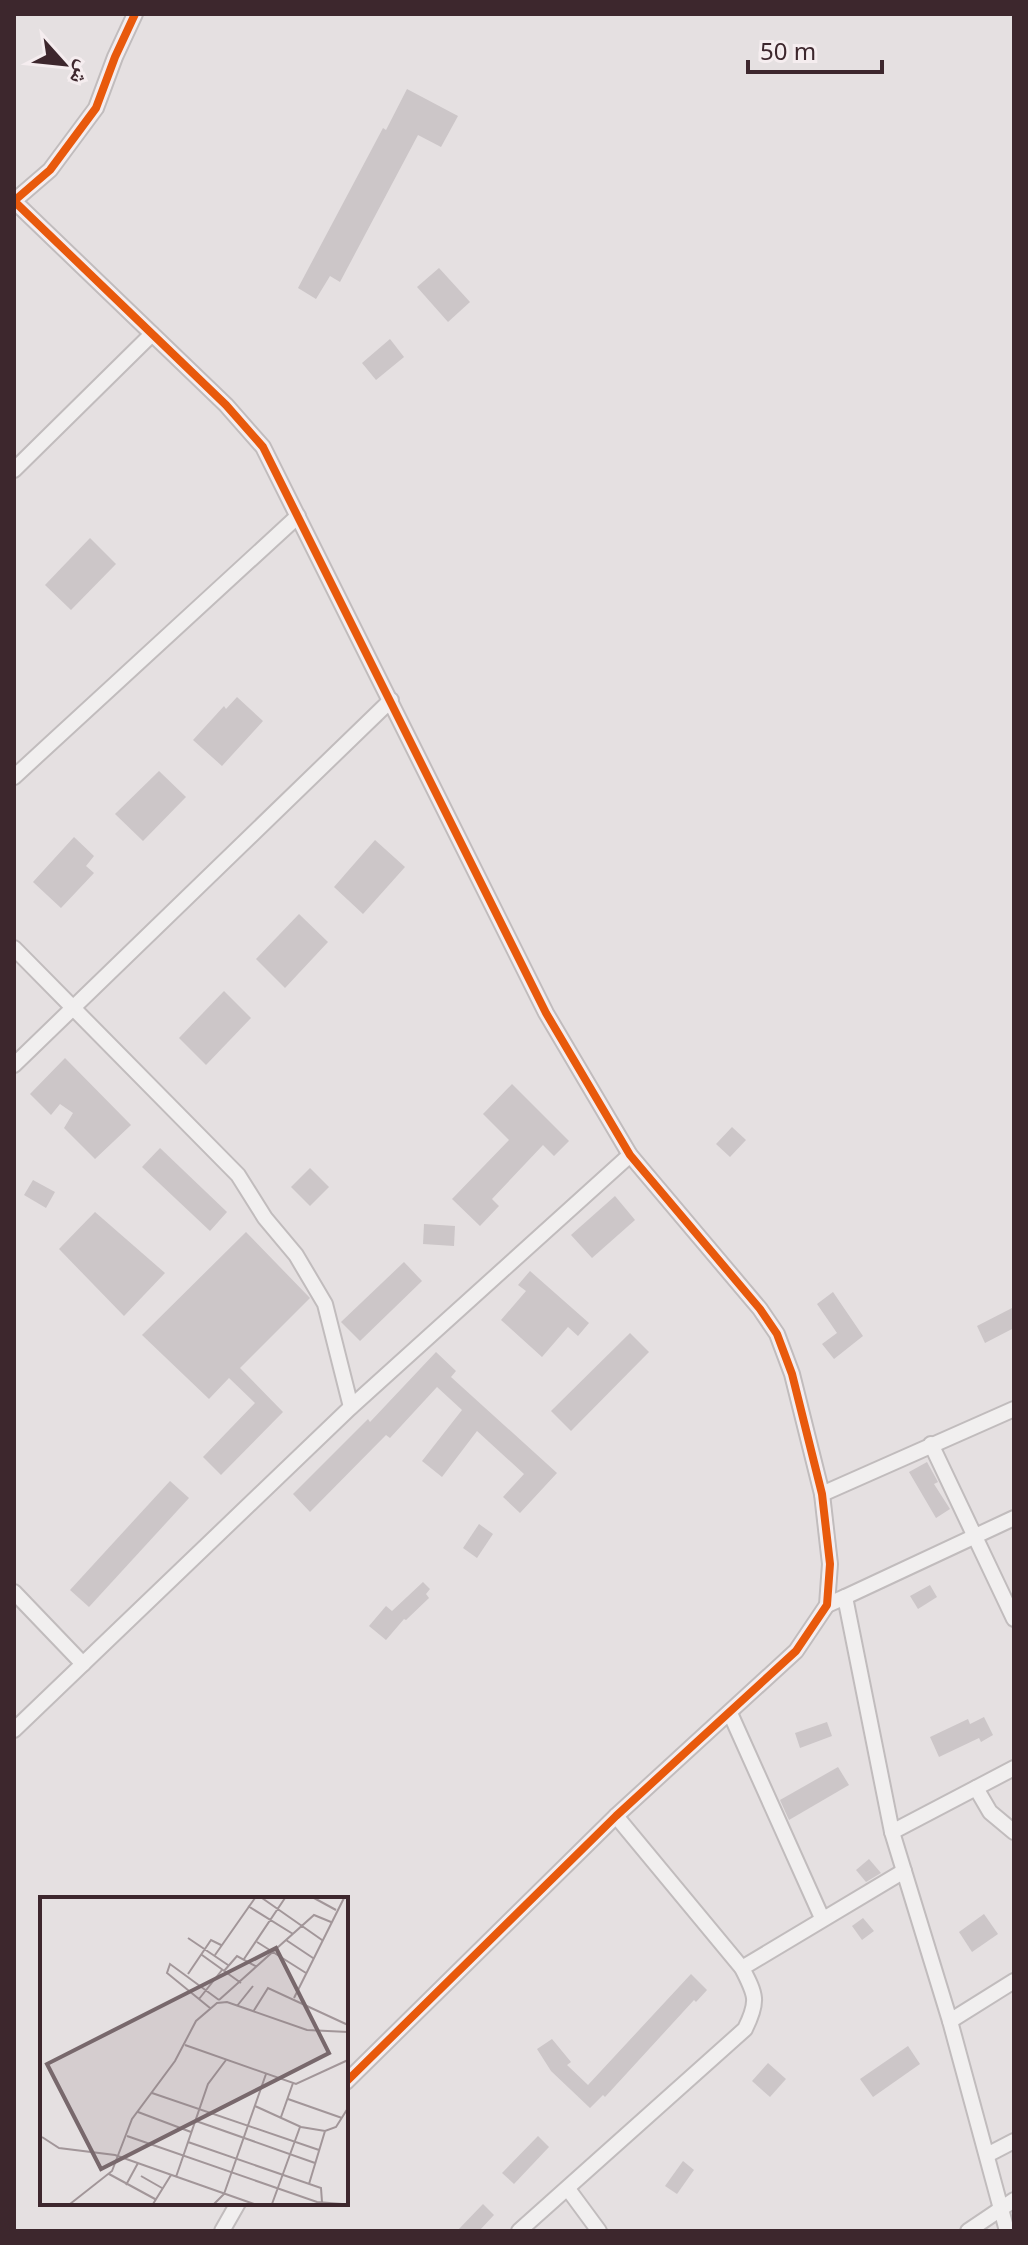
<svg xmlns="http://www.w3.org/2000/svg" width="1028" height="2245" viewBox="0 0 1028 2245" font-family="'Noto Sans','Noto Naskh Arabic',sans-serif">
<rect width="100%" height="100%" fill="#e5e0e1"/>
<g fill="#ccc6c8">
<polygon points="407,89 458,116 441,147 418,135 340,282 330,276 316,299 298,288 383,128 386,130"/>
<polygon points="439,268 470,302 448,322 417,287"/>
<polygon points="390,339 404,357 376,380 362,363"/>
<polygon points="90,538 116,564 71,610 45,585"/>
<polygon points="237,697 263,721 222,766 193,740 224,706 226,709"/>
<polygon points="159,771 186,797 143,841 115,814"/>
<polygon points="74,837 94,856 86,866 94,873 61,908 33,882"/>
<polygon points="375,840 405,867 363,914 334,887"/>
<polygon points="299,914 328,942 285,988 256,959"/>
<polygon points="224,991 251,1018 206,1065 179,1038"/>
<polygon points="65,1058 131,1125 95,1159 64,1128 73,1113 60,1104 51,1115 30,1094"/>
<polygon points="512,1084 569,1141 554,1156 543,1145 492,1199 499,1206 480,1226 452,1199 509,1140 483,1114"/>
<polygon points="732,1127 746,1140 730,1157 716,1144"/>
<polygon points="160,1148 227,1212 210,1231 142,1167"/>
<polygon points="310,1168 329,1187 310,1206 291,1187"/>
<polygon points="33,1180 55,1192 46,1208 24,1195"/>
<polygon points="615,1196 635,1220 592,1258 571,1235"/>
<polygon points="95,1212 165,1273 124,1316 59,1249"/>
<polygon points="424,1224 455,1226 454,1246 423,1244"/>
<polygon points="246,1232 310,1298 240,1368 283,1412 221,1475 203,1457 255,1403 229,1378 209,1399 142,1335"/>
<polygon points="404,1262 422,1281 360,1341 341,1322"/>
<polygon points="530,1271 589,1323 578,1336 568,1327 542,1357 501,1320 526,1291 518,1285"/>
<polygon points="833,1292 863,1336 834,1359 822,1344 837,1333 817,1304"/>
<polygon points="1014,1307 1014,1328 985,1343 977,1326"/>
<polygon points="630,1333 649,1352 571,1431 551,1411"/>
<polygon points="436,1352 456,1371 451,1377 557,1473 520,1513 503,1497 524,1474 477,1431 442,1477 422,1461 462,1410 437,1387 390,1438 386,1435 310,1512 293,1494 368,1419 370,1422"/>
<polygon points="927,1462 938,1482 934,1484 950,1509 936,1518 909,1472"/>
<polygon points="170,1481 189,1498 89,1607 70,1590"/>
<polygon points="479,1524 493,1534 477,1558 463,1548"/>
<polygon points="423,1582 430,1589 426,1594 429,1598 406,1620 404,1619 386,1640 369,1626 386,1606 392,1611"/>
<polygon points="930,1585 937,1597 918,1609 910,1596"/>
<polygon points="984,1717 993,1735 981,1742 979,1738 939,1757 930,1737 968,1719 970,1724"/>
<polygon points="827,1722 832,1736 800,1748 795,1733"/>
<polygon points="838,1767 849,1785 789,1820 780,1800"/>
<polygon points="869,1859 881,1873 866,1882 856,1870"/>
<polygon points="984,1914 998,1934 972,1952 959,1932"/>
<polygon points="863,1918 874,1931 862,1940 852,1926"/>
<polygon points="691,1974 707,1990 696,2002 694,2000 605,2097 603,2095 590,2108 551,2071 537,2049 552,2039 571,2062 567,2065 588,2085"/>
<polygon points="908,2046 920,2064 873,2097 860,2079"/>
<polygon points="768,2063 786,2079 770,2097 752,2081"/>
<polygon points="538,2136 549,2147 514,2184 502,2173"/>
<polygon points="683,2161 694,2170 677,2194 665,2186"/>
<polygon points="483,2204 494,2215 479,2231 457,2231"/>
</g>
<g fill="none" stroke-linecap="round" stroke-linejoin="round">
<defs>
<g id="minor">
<polyline points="135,14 115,57 96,108 50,170 14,201 226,405 263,447 546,1013 630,1155 760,1309 777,1334 792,1374 822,1494 830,1564 827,1605 796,1651 616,1816 346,2082"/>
<polyline points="14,470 152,334"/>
<polyline points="14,777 298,516"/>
<polyline points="14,948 238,1175 265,1218 296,1255 325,1304 351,1407"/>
<polyline points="14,1065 391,700"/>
<polyline points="931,1444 1014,1619"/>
<polyline points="822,1494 1014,1409"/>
<polyline points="14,1592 83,1664"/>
<polyline points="845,1597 1014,1518"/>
<polyline points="827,1605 845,1597 892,1832 950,2021 1007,2231"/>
<polyline points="730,1713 822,1918"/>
<polyline points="14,1730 351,1407 630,1155"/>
<polyline points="976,1788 990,1812 1014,1832"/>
<polyline points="892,1832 1014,1768"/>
<polyline points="742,1968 904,1871"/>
<polyline points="950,2021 1014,1981"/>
<polyline points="987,2155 1014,2141"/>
<polyline points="568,2189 599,2231"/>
<polyline points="222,2231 238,2203"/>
<path d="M519 2231 745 2029C759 2001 756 1995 742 1968L616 1816"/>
<polyline points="968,2231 1014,2200"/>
</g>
</defs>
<use href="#minor" stroke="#c1bcbd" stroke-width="18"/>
<use href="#minor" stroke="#f1efef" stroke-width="14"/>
<defs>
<polyline id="cycleway" points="135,14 115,57 96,108 50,170 14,201 226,405 263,447 546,1013 630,1155 760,1309 777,1334 792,1374 822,1494 830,1564 827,1605 796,1651 616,1816 346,2082"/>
</defs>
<use href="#cycleway" stroke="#f5edef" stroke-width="13"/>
<use href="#cycleway" stroke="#e8590c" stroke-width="8"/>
</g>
<g transform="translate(40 1897)">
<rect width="308" height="308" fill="#e5e0e1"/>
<path fill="none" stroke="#a29699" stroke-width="2" d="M222 1 282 43M274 1 296 13M208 9 253 37M148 41 188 68M246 43 273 61M217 45 266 76M162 58 201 86M175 58 215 1M204 62 245 1M184 74 197 59 217 70M148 77 171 43 181 48M254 101 304 1M159 102 182 73M179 103 274 18 291 25M197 109 213 89M170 111 127 76 130 67 179 103M213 115 228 91 308 128M145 148 256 187 308 163M112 196 279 253M248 202 302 221M215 209 261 230 285 234 296 230 308 211M98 215 151 235M241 220 253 186M156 224 275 266M87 239 277 305 302 307M2 240 19 251 75 258 214 307M148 245 281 291 282 305M69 277 115 302M101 279 122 291M136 280 168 187 186 163M269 287 285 234M86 288 98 266M5 307H34M30 307 72 274 92 222 135 164 156 124 177 106 187 105 267 133 308 135M113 307 131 278M174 307 184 297 226 177M232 307 260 230"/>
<path fill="#78686c" fill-opacity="0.15" stroke="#78686c" stroke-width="4" d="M236 51 289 156 61 272 7 167Z"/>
<rect width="308" height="308" fill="none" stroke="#3d272d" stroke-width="4"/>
</g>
<rect width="1028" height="2245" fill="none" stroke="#3d272d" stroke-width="32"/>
<g transform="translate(64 64) rotate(117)" stroke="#f5edef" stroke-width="6" paint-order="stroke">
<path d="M0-6L14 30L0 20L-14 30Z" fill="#3d272d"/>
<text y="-12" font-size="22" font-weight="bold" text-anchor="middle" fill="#3d272d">ش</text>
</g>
<path d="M748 60v12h134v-12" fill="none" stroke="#3d272d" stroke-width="4"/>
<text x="760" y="60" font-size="24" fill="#3d272d" stroke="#f5edef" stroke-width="6" paint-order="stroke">50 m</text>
</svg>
